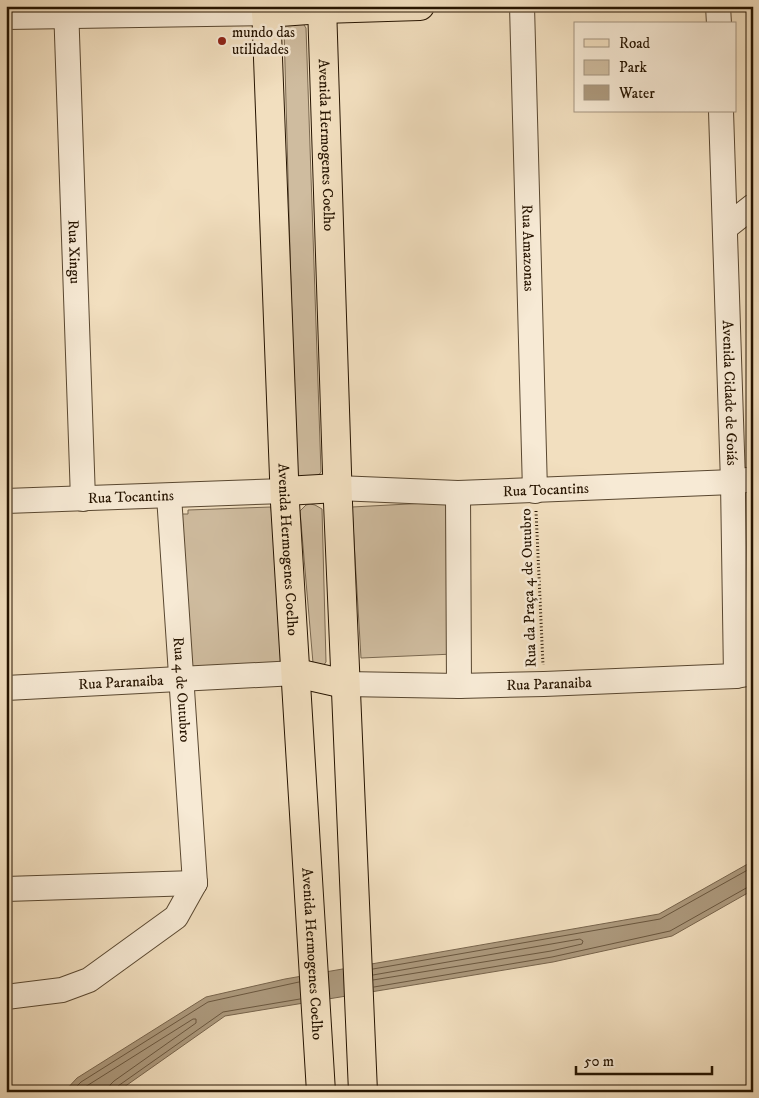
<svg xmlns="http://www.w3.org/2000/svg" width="759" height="1098" viewBox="0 0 759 1098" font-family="'IM FELL DW Pica',serif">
<rect width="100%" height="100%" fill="#f2dfbf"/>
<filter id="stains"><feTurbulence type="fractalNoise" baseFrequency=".004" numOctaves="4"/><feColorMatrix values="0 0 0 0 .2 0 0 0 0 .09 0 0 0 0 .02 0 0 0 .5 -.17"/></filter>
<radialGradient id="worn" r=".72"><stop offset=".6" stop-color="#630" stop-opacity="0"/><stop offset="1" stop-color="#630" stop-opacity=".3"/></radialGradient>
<g fill="#cfbc9f" stroke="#7a6850">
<polygon points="302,22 306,28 321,472 318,476 302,479 296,473 284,28 285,25"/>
<polygon points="446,502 454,654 361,658 352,507"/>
<polygon points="310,504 315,505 322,509 326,662 323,666 313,663 300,511 306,505"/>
<polygon points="271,507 286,664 189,669 182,514 188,514 188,510"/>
</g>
<polygon fill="#ad9a7e" stroke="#77644c" points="753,861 753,890 672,936 553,962 225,1016 117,1092 64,1092 77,1078 206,997 285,979 659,914"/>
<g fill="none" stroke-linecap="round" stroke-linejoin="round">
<g stroke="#6a573f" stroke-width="1">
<polyline points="373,969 660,919 753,867"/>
<polyline points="373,975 580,939 583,941 582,944 551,951 373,980"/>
<polyline points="374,987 552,957 670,931 748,887 753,886"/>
<polyline points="71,1092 81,1082 208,1002 299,982"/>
<polyline points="80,1092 85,1087 193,1019 196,1019 196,1023 114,1081 110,1085 109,1092"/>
<polyline points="115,1092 118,1086 223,1012 300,999"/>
</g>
<defs>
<g id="minor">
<path id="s1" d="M66 6 83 499"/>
<path id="s2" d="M522 6 535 491"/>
<polyline points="718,6 719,24"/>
<polyline points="6,17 266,13"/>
<path id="s3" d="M721 111 733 482 736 676"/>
<polyline points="725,228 753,206"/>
<path id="s4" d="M337 488 458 493 733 482 753 479"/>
<polyline points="458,493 459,686"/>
<path id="s5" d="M169 496 195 883"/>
<path id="s6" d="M6 501 285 491"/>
<path id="s7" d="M345 684 459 686 544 684 736 676 753 673"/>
<path id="s8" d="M6 688 296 673"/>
<polyline points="6,889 195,883"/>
<polyline points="6,997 62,990 89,980 176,917 195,883"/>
</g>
<g id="major">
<path id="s9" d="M266 6 285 503 321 1092"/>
<path id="s10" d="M322 6 338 503 363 1092"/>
<polyline points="266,13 322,9 420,6"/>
<polyline points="285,491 337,488"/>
<polyline points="296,673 345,684"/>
</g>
</defs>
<use href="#minor" stroke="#594730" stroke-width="26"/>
<use href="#major" stroke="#261400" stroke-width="30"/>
<polyline stroke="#261400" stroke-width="3" stroke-dasharray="1 2.5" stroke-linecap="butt" points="536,511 543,665"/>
<use href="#minor" stroke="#f7ead5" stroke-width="24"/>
<use href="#major" stroke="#f2dfbf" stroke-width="28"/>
</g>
<circle fill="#8f2418" stroke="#f7ead5" stroke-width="2" cx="222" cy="41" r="5"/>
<g text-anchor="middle" stroke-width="5" stroke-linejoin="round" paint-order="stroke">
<g font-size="15" fill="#261400" stroke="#f7ead5" text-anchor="start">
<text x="232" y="37">mundo das<tspan x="232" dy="17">utilidades</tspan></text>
</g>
<g font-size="15" fill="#261400" stroke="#f7ead5">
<text dy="5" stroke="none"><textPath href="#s10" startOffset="139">Avenida Hermogenes Coelho</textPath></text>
<text dy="5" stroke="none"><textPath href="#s2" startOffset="242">Rua Amazonas</textPath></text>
<text dy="5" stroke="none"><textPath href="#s1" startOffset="246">Rua Xingu</textPath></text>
<text dy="5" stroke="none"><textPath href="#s3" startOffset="282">Avenida Cidade de Goiás</textPath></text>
<text dy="5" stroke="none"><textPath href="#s4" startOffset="209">Rua Tocantins</textPath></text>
<text dy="5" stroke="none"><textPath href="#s6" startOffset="125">Rua Tocantins</textPath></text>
<text dy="5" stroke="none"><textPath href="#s9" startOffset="544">Avenida Hermogenes Coelho</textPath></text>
<text transform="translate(528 588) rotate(-92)" y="5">Rua da Praça 4 de Outubro</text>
<text dy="5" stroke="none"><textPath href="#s8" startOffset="115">Rua Paranaiba</textPath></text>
<text dy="5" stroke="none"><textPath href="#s7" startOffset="204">Rua Paranaiba</textPath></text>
<text dy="5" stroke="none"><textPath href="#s5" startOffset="194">Rua 4 de Outubro</textPath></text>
<text dy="5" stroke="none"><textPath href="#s9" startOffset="949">Avenida Hermogenes Coelho</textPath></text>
</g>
</g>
<rect width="759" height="1098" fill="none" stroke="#f2dfbf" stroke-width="25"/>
<rect x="8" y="8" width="744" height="1083" fill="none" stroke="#261400" stroke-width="2.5"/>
<rect x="12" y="12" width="734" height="1073" fill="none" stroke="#261400"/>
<rect x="574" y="22" width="162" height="90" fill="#f7ead5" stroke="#a39480"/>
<rect x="584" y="39" width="25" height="8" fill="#f2dfbf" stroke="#a39480"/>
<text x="619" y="48" font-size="15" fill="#261400">Road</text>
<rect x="584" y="60" width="25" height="15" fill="#cfbc9f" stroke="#a39480"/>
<text x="619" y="72" font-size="15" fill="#261400">Park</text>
<rect x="584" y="85" width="25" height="15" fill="#ad9a7e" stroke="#a39480"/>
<text x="619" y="98" font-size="15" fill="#261400">Water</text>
<path d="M576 1066v8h136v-8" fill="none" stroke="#261400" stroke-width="2.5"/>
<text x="584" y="1066" font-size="15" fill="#261400" stroke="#f7ead5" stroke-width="4" paint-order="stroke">50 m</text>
<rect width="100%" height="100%" filter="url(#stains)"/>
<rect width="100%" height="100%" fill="url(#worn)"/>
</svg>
